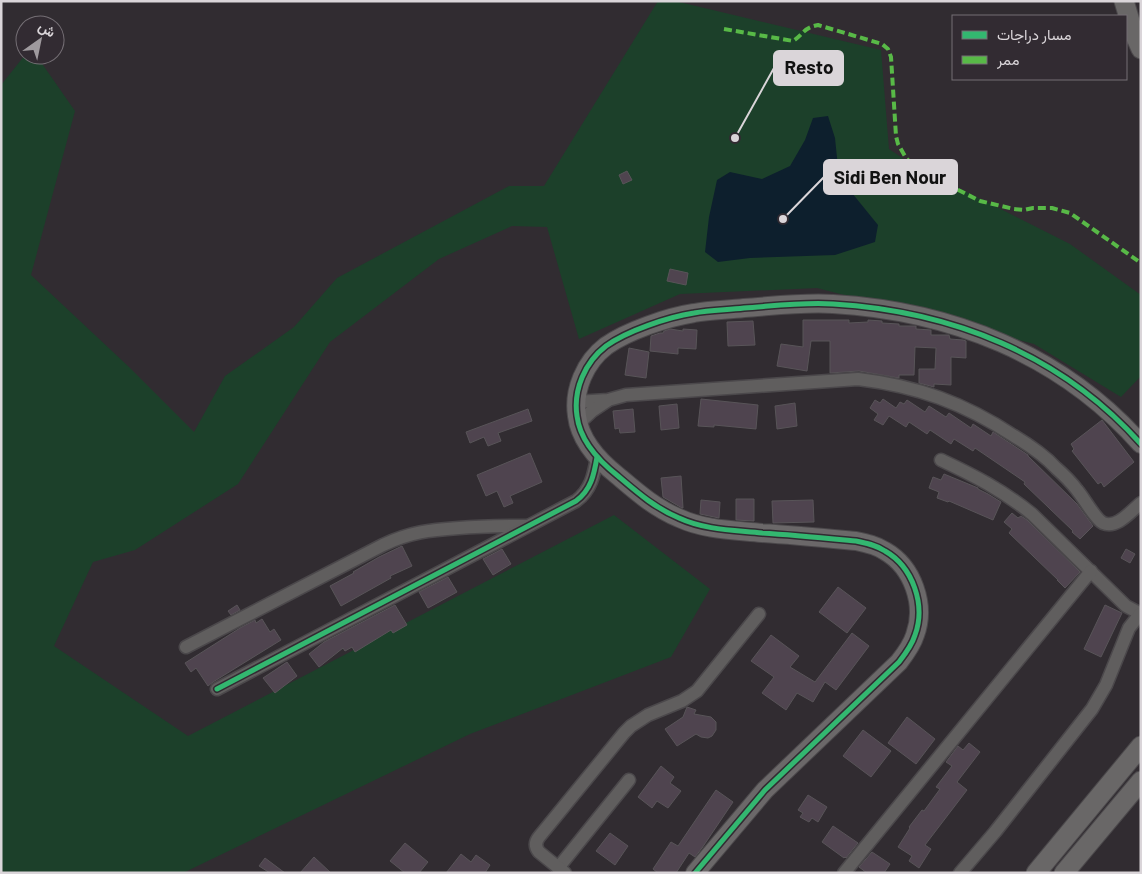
<svg xmlns="http://www.w3.org/2000/svg" width="1142" height="874" viewBox="0 0 1142 874" font-family="Barlow,Vazirmatn,sans-serif">
<rect width="100%" height="100%" fill="#312c31"/>
<polygon fill="#1c402a" points="658,1 675,1 881,50 889,149 913,165 1070,244 1141,295 1141,376 1121,397 1034,344 817,288 680,294 579,339 547,227 512,226 439,259 330,342 238,484 135,550 93,562 54,646 188,736 614,515 710,589 671,657 470,734 183,873 1,873 1,85 25,55 36,55 75,111 31,275 129,367 194,432 225,376 294,327 337,278 509,186 544,186"/>
<polygon fill="#0d1f2d" points="828,116 835,138 839,177 878,225 875,242 835,255 750,258 718,262 705,252 709,217 717,180 730,172 762,179 790,166 805,140 813,118"/>
<g fill="#4f444f" stroke="#585458">
<polygon points="627,171 632,180 623,184 619,175"/>
<polygon points="670,269 688,273 686,285 667,281"/>
<polygon points="803,320 849,320 849,323 868,322 868,320 882,321 882,323 899,324 899,326 916,326 916,329 931,330 931,335 949,335 950,339 963,340 966,341 966,358 951,357 951,385 934,384 934,387 919,383 919,369 935,369 936,348 915,347 914,375 899,375 899,378 859,371 830,373 830,341 811,341 807,371 777,366 781,344 803,347"/>
<polygon points="753,321 755,345 728,346 727,322"/>
<polygon points="670,329 683,331 683,329 697,330 696,349 678,348 678,354 650,351 651,336 660,333 663,333 664,331"/>
<polygon points="629,348 649,352 646,378 625,375"/>
<polygon points="701,399 758,405 756,429 714,425 714,427 698,426"/>
<polygon points="883,399 896,408 900,402 904,404 907,400 925,412 929,406 946,417 949,413 971,428 973,424 991,436 993,432 1028,455 1028,456 1077,504 1093,526 1080,539 1072,532 1073,531 1024,484 1025,482 975,448 973,451 954,439 951,444 930,430 927,434 909,422 906,427 889,416 883,425 874,420 878,414 870,408 875,400 880,403"/>
<polygon points="795,403 797,426 777,429 775,406"/>
<polygon points="677,404 679,428 661,430 659,406"/>
<polygon points="528,409 532,421 498,433 501,441 488,446 484,437 470,443 466,432"/>
<polygon points="633,409 635,432 620,433 619,428 615,429 613,411"/>
<polygon points="1102,420 1134,462 1104,487 1101,482 1098,484 1072,451 1074,449 1071,444"/>
<polygon points="530,453 542,482 510,496 513,503 504,507 497,491 486,496 477,475"/>
<polygon points="944,474 978,488 978,489 988,494 1001,502 993,520 949,501 948,502 937,498 939,492 929,488 933,477 941,480"/>
<polygon points="681,476 683,508 682,508 663,497 661,478"/>
<polygon points="736,499 754,499 754,521 736,520"/>
<polygon points="701,500 720,502 719,518 700,514"/>
<polygon points="813,500 814,522 773,523 772,501"/>
<polygon points="1012,513 1018,518 1021,516 1027,520 1080,572 1065,588 1057,580 1058,580 1009,533 1012,529 1004,522"/>
<polygon points="402,546 412,566 390,576 391,578 341,606 330,586 354,573 353,572 379,557"/>
<polygon points="502,549 511,564 493,575 483,559"/>
<polygon points="1126,549 1135,554 1130,563 1121,558"/>
<polygon points="448,577 457,592 428,608 419,592"/>
<polygon points="838,587 866,608 847,633 819,612"/>
<polygon points="237,605 240,610 231,615 228,611"/>
<polygon points="395,605 407,625 393,633 391,630 355,652 352,647 345,651 343,648 319,667 309,654 324,642"/>
<polygon points="1105,605 1122,613 1101,657 1084,649"/>
<polygon points="262,619 270,632 274,629 281,640 213,682 208,686 196,668 191,672 185,663 240,628 255,620 256,623"/>
<polygon points="852,633 869,646 836,690 825,682 813,702 797,693 786,710 762,693 774,677 751,661 771,635 799,656 790,667 815,682"/>
<polygon points="287,662 297,676 275,693 263,678"/>
<polygon points="687,707 696,710 694,714 711,717 716,722 716,730 712,736 708,738 701,737 696,734 677,746 665,729 683,717"/>
<polygon points="907,717 935,739 916,764 888,743"/>
<polygon points="863,730 891,751 871,777 843,756"/>
<polygon points="969,743 980,752 957,782 967,790 925,845 931,849 919,868 909,861 912,856 898,847 910,828 909,827 922,810 924,811 940,789 936,787 952,766 946,762 958,746 963,750"/>
<polygon points="661,766 674,777 670,783 681,791 668,808 657,801 652,808 638,797"/>
<polygon points="716,790 733,802 702,848 695,857 689,853 676,873 658,873 653,869 671,842 678,846"/>
<polygon points="808,795 827,807 818,822 812,818 809,822 800,817 803,813 798,810"/>
<polygon points="833,826 858,843 846,858 845,857 844,858 822,842"/>
<polygon points="610,833 628,846 615,865 596,851"/>
<polygon points="405,843 428,862 419,873 405,873 390,861"/>
<polygon points="872,852 890,864 884,873 867,873 859,867"/>
<polygon points="461,854 471,862 476,855 490,865 485,873 446,873"/>
<polygon points="314,857 331,873 300,873"/>
<polygon points="265,858 285,873 270,873 259,866"/>
</g>
<g fill="none" stroke-linecap="round" stroke-linejoin="round">
<defs>
<g id="street">
<path d="M576 402 608 400 626 395 858 379C917 386 964 403 1014 436 1029 445 1044 455 1056 468 1064 475 1071 482 1077 490 1084 498 1095 519 1103 523 1117 529 1131 511 1141 503"/>
<polyline points="578,424 592,411 607,401"/>
<path d="M941 460C975 476 1002 490 1032 514L1126 606 1141 614"/>
<path d="M186 647 383 545C410 532 430 530 459 528 482 526 504 526 526 526"/>
<path d="M217 689 576 501C591 490 594 475 597 457"/>
<polyline points="558,868 629,780"/>
<path d="M565 873 539 852C535 847 535 842 539 837L624 733 631 726 648 715 682 701 697 691 759 614"/>
<polyline points="844,873 1091,571"/>
<polyline points="960,873 995,832 1092,709 1106,685 1129,628 1140,614"/>
</g>
<path id="secondary" d="M695 873 765 790 899 662C906 653 912 645 915 635 926 605 913 567 885 551 876 545 866 543 856 541 824 538 793 535 762 533 733 530 705 530 679 518 655 508 638 493 618 476 599 461 580 441 577 416 573 390 585 362 606 346 627 331 668 317 694 313 710 310 727 310 744 308 773 306 803 302 833 304 951 311 1061 354 1141 444"/>
<g id="primary">
<polyline points="1124,1 1133,31 1141,49"/>
<polyline points="1036,873 1141,746"/>
<polyline points="1064,873 1141,781"/>
</g>
</defs>
<use href="#street" stroke="#4b484b" stroke-width="15"/>
<use href="#secondary" stroke="#4b484b" stroke-width="20"/>
<use href="#primary" stroke="#4b484b" stroke-width="21"/>
<use href="#street" stroke="#605e5e" stroke-width="12"/>
<use href="#secondary" stroke="#6b6869" stroke-width="18"/>
<use href="#primary" stroke="#696767" stroke-width="19"/>
<path stroke="#58b947" stroke-width="4" stroke-dasharray="8 4" stroke-linecap="butt" d="M724 29 793 41C804 34 803 28 818 25L882 44 888 49 891 57 896 136 898 144 906 158 911 163 921 171 980 201 1014 209 1024 210 1033 208H1052L1070 213 1141 263"/>
<defs>
<g id="cycleway">
<path d="M217 689 576 501C591 490 594 475 597 457"/>
<path d="M695 873 765 790 899 662C906 653 912 645 915 635 926 605 913 567 885 551 876 545 866 543 856 541 824 538 793 535 762 533 733 530 705 530 679 518 655 508 638 493 618 476 599 461 580 441 577 416 573 390 585 362 606 346 627 331 668 317 694 313 710 310 727 310 744 308 773 306 803 302 833 304 951 311 1061 354 1141 444"/>
</g>
</defs>
<use href="#cycleway" stroke="#322b32" stroke-width="8"/>
<use href="#cycleway" stroke="#33b770" stroke-width="5"/>
</g>
<path fill="none" stroke="#dad5d9" stroke-width="2" d="M735 138L774 68M783 219L824 177"/>
<g fill="#dad5d9" stroke="#322b32" stroke-width="2">
<circle cx="735" cy="138" r="5"/>
<circle cx="783" cy="219" r="5"/>
</g>
<g fill="#dad5d9" stroke="#dad5d9" stroke-width="2">
<rect x="774" y="51" width="69" height="34" rx="5"/>
<rect x="824" y="160" width="133" height="34" rx="5"/>
</g>
<g font-size="19" text-anchor="middle" font-weight="bold" fill="#111">
<text x="809" y="74">Resto</text>
<text x="890" y="184">Sidi Ben Nour</text>
</g>
<rect width="1142" height="874" fill="none" stroke="#dad5d9" stroke-width="5"/>
<rect x="952" y="15" width="175" height="65" fill="#322b32" stroke="#756f75"/>
<rect x="962" y="31" width="25" height="8" fill="#33b770" stroke="#756f75"/>
<text x="997" y="40" font-size="15" fill="#dad5d9">مسار دراجات</text>
<rect x="962" y="56" width="25" height="8" fill="#58b947" stroke="#756f75"/>
<text x="997" y="65" font-size="15" fill="#dad5d9">ممر</text>
<g transform="translate(40 40) rotate(33)"><circle r="24" fill="#322b32" stroke="#756f75"/>
<path d="M0-4L9 19L0 12L-9 19Z" fill="#9f9a9e"/>
<text y="-8" font-size="14" font-weight="bold" text-anchor="middle" fill="#dad5d9">ش</text>
</g>
</svg>
